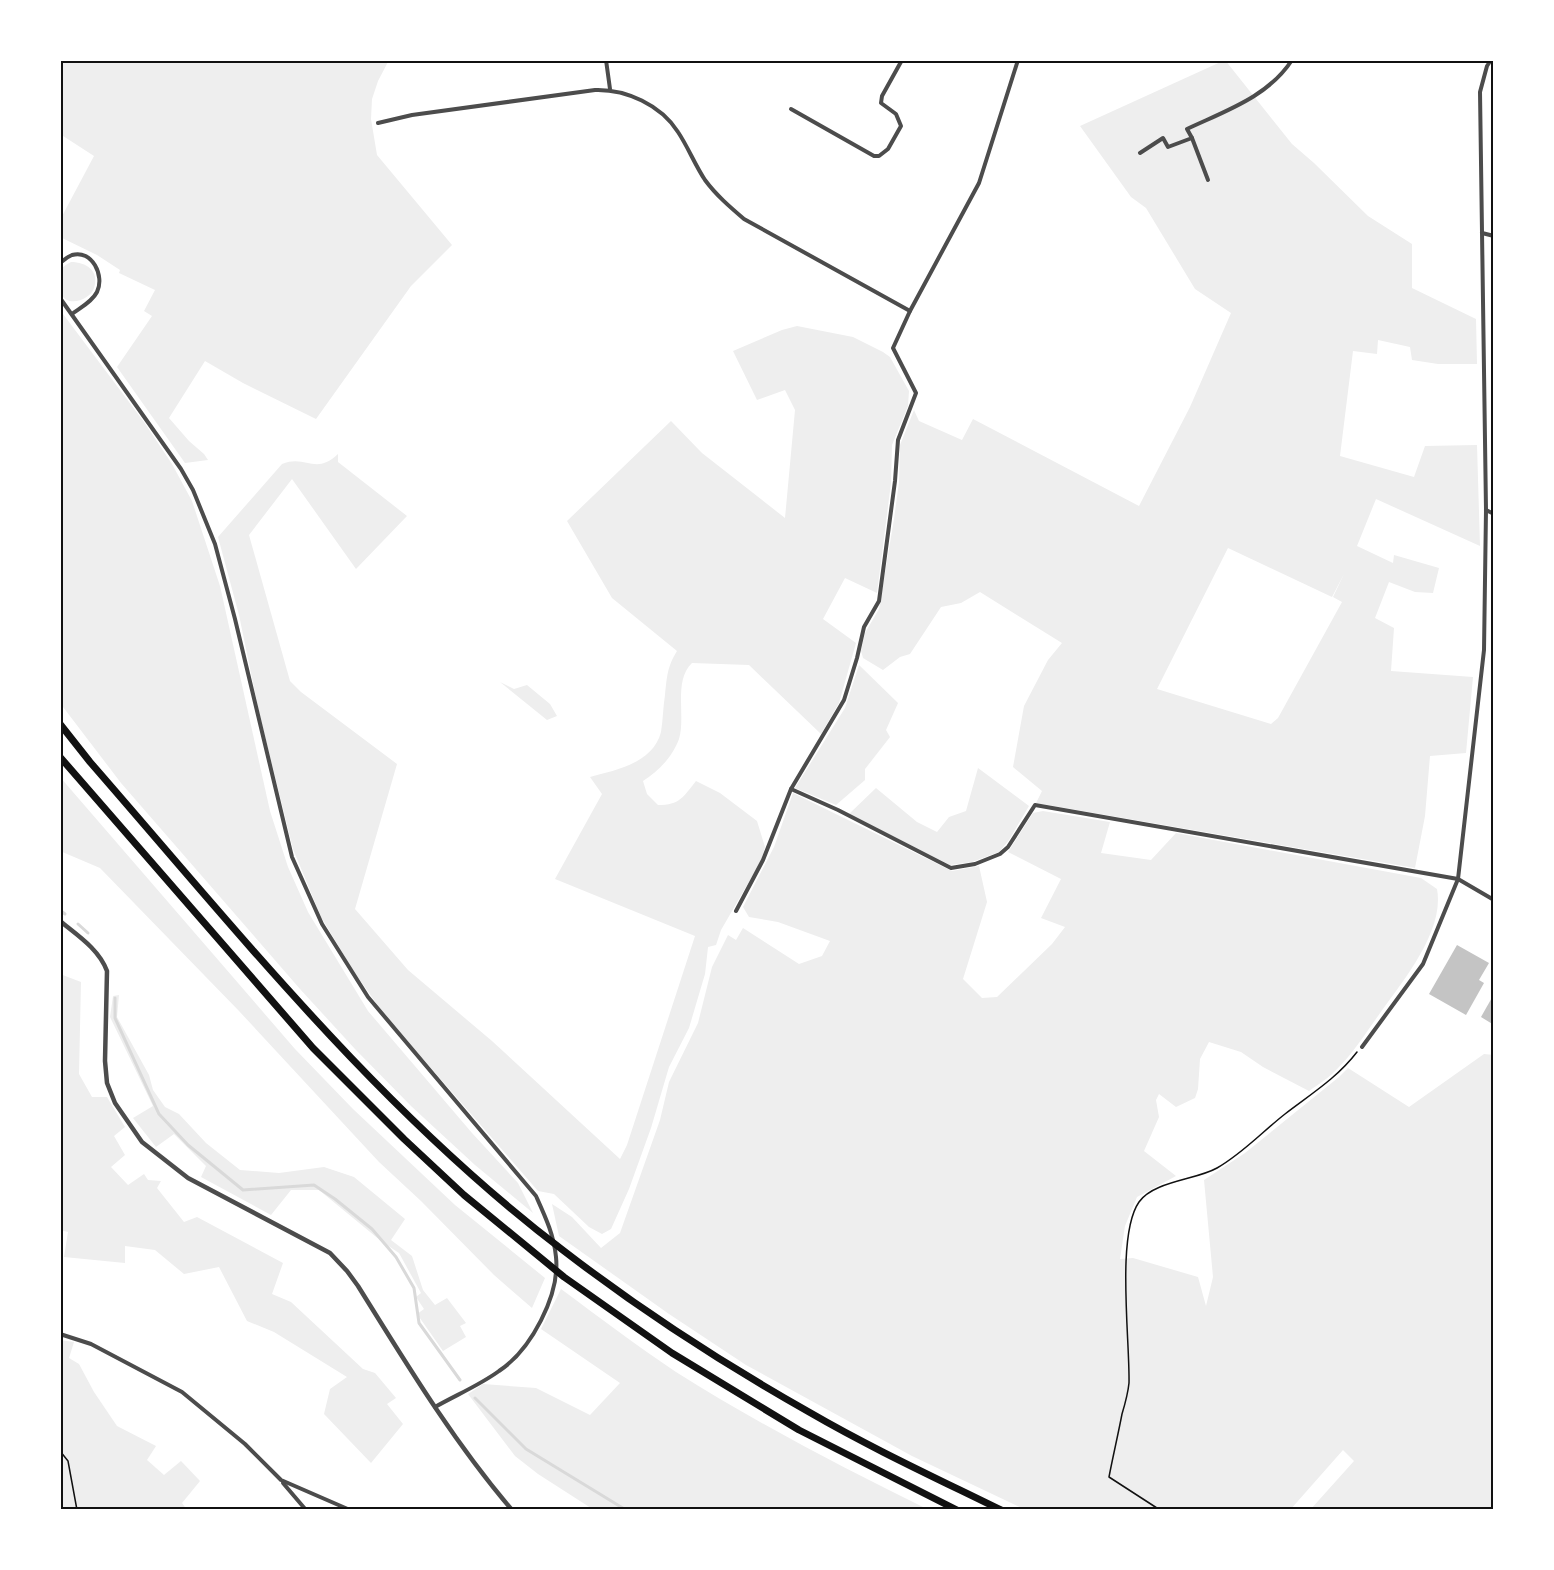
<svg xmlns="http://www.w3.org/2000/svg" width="1554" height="1570" viewBox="0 0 1554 1570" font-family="'Sofia Sans Condensed',sans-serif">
<rect width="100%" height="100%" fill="#fff"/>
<g fill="#eee" fill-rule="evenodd">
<polygon points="60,60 389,60 378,81 372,99 371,119 377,155 452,245 411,286 316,419 243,383 205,361 169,418 189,441 204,454 208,460 185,463 117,367 152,316 144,311 155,290 119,273 120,270 97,255 60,237 60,220 94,156 60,134"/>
<path d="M1225 60 1292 144 1314 163 1368 216 1412 244V288L1476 319 1477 364H1438L1412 360 1410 347 1378 340 1377 354 1353 351 1340 456 1414 477 1425 446 1477 445 1480 546 1376 499 1357 546 1393 563 1394 555 1439 568 1433 593 1415 592 1389 582 1375 618 1394 628 1391 671 1473 677 1466 753 1430 756 1425 816 1415 868 1036 803 1042 791 1013 767 1024 706 1048 660 1062 643 980 592 961 603 941 607 910 654 900 657 883 670 863 658 861 651 865 633 879 609 894 519 899 482 900 445 914 410 919 421 962 440 973 419 1139 506 1190 407 1231 313 1195 289 1146 208 1131 197 1080 126ZM1228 548 1332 597 1344 574 1333 597 1342 602 1278 718 1271 724 1157 689Z"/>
<path d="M71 262C86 262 100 271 94 288 91 299 67 309 61 293 59 290 60 283 60 279 60 268 62 267 71 262Z"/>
<polygon points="60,310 144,422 172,464 192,501 220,586 270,811 288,867 308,912 368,1011 472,1133 518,1183 533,1213 475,1165 411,1106 355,1049 300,989 121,783 60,703"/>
<path d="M797 326 853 337 883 352 890 357 909 391 908 406 892 445 891 483 877 593 845 578 823 619 856 643 839 703 821 734 749 665 692 663C673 681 686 716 679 739 673 756 658 772 643 781L647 794 658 805C680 805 683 797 696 781L720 793 757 821 765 847 761 861 721 930 716 945 708 947 705 974 689 1028 669 1067 651 1128 629 1189 611 1229 602 1234 589 1227 554 1194 538 1191 383 1013 353 970 321 917 293 849 259 712 239 615 218 537 282 464C306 454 315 476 338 454V462L407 516 356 569 292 479 249 535 290 681 301 692 397 764 355 909 408 970 492 1041 620 1159 627 1145 695 936 555 879 602 794 590 777C616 770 653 763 661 732 663 720 663 707 665 695 667 677 667 667 677 651L612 598 567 521 671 421 702 453 785 518 795 410 785 390 757 400 733 351 782 330Z"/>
<polygon points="859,665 898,703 886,730 890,737 865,769 865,780 836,805 795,788 845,708"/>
<polygon points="500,682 514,689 527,685 550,704 557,716 547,720"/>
<polygon points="978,768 1029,806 1009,840 999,852 972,862 950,865 849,814 876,788 917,822 937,832 949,817 966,811"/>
<polygon points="60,777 295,1049 353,1109 455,1205 545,1278 532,1308 494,1275 421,1201 379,1162 239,1011 100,868 60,851"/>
<path d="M793 793 952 871 979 866 987 902 963 979 982 998 997 997 1052 944 1065 927 1041 918 1061 879 1008 852 1033 813 1043 811 1110 822 1101 853 1151 860 1176 833 1421 878 1437 889C1445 932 1401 983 1378 1016 1365 1034 1354 1052 1338 1068 1330 1077 1319 1084 1309 1091L1263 1067 1241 1052 1209 1042 1200 1059 1198 1089 1195 1098 1176 1107 1159 1094 1156 1100 1159 1117 1144 1151 1176 1176 1137 1197 1125 1226 1120 1259 1133 1258 1198 1277 1206 1306 1213 1277 1204 1180 1245 1153 1339 1077 1348 1068 1409 1107 1484 1054 1494 1055V1510H1310L1354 1461 1343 1450 1290 1510H1026L912 1456 746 1365 669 1314 559 1236 552 1204 572 1217 601 1248 620 1233 660 1120 669 1082 698 1023 712 967 728 935 736 940 743 928 799 964 822 956 830 941 778 922 749 917 743 907 774 847Z"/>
<polygon points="60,974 81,982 79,1074 92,1097 107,1097 125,1127 114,1136 125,1155 111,1167 128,1185 144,1174 148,1180 161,1181 157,1188 184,1222 197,1217 283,1263 272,1294 291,1302 363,1369 375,1373 396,1398 387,1404 403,1424 371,1463 324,1414 330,1389 347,1377 274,1332 247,1321 219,1267 184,1274 155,1250 125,1246 125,1263 64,1257 68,1232 60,1230"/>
<polygon points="119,995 117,1017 149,1075 153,1090 165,1107 179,1114 206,1143 240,1170 279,1173 324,1167 354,1177 405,1219 391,1240 412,1256 423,1290 435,1305 447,1298 466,1323 460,1326 466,1337 443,1351 417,1314 424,1309 416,1297 421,1293 399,1253 381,1241 319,1190 291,1190 271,1215 201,1177 206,1166 174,1134 156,1147 133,1118 153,1106 110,1017 113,996"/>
<path d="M561 1289C599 1317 637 1346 676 1372 757 1423 843 1468 929 1510H594L538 1474 515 1456 468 1394 483 1384 536 1388 590 1415 620 1383 541 1329Z"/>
<polygon points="60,1340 74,1342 69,1358 79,1364 94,1392 117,1426 156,1446 147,1460 164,1475 181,1461 200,1481 182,1503 187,1510 60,1510"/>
</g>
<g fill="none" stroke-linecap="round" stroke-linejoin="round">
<g stroke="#d9d9d9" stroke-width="3">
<polyline points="60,910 65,914"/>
<polyline points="78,924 88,933"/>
<polyline points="115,998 115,1018 159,1114 188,1145 243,1190 314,1185 335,1199 372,1229 396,1257 414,1288 419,1323 460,1380"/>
<polyline points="475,1398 526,1449 626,1510"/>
</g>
</g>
<g fill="#c4c4c4">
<polygon points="1457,945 1489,963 1479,980 1484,983 1466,1015 1429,994"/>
<polygon points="1494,994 1494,1025 1481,1017"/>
</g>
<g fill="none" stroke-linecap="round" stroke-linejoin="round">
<g stroke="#111" stroke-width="1.5">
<polyline points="60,1451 68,1461 77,1510"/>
<path d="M1160 1510 1109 1477C1113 1456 1118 1435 1122 1414 1125 1404 1128 1393 1129 1383 1130 1340 1116 1235 1139 1202 1154 1181 1196 1180 1217 1168 1242 1154 1262 1132 1285 1114 1311 1094 1337 1078 1357 1052"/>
</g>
<g stroke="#4c4c4c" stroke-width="4">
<polyline points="606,60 610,89"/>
<polyline points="791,109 874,156 879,156 888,149 901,126 896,114 881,103 882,96 902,60"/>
<path d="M378 123 412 115 595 90C626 89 661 105 678 132 688 147 695 165 705 180 716 195 730 207 744 219L910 311"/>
<polyline points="1192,138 1208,180"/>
<path d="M1140 153 1163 138 1168 147 1192 138 1187 129C1225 111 1268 97 1292 60"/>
<polyline points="1482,233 1494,236"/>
<path d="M60 263C64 260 67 257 72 255 92 249 105 276 97 292 92 302 80 308 72 314"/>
<path d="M60 298 181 469 193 490 215 544 235 619 292 857 322 924 368 997 536 1196C545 1216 554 1235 556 1257 560 1295 531 1350 499 1371 480 1385 456 1395 435 1407"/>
<polyline points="1486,510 1494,514"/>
<polyline points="791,789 838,810 951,868 975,864 1000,854 1008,847 1035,805 1458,879 1494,900"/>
<polyline points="736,911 763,860 791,789 844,700 857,658 864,627 879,601 895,481 898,440 916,393 893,348 910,311 979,183 1018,60"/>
<polyline points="1362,1047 1423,964 1458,879 1484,650 1486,510 1480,92 1487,66 1491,60"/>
<polyline points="60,1334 91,1344 182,1392 245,1444 281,1480 350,1510"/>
<polyline points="283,1483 306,1510"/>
</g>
<path stroke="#4c4c4c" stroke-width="4.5" d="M60 921C77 935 99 949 107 971L105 1061 107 1083 115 1103 142 1142 188 1178 330 1253 347 1271 358 1286C406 1363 453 1441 512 1510"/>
<g stroke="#111" stroke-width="7">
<path d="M60 724 90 762C239 933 382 1113 564 1251 642 1311 724 1364 809 1412 871 1448 936 1478 1001 1510"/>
<polyline points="60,757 313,1048 404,1139 464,1195 564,1277 672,1353 799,1430 957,1510"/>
</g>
</g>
<rect width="1554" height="1570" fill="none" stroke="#ffffff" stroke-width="123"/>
<rect x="62" y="62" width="1430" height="1446" fill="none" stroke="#111" stroke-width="2"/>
</svg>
